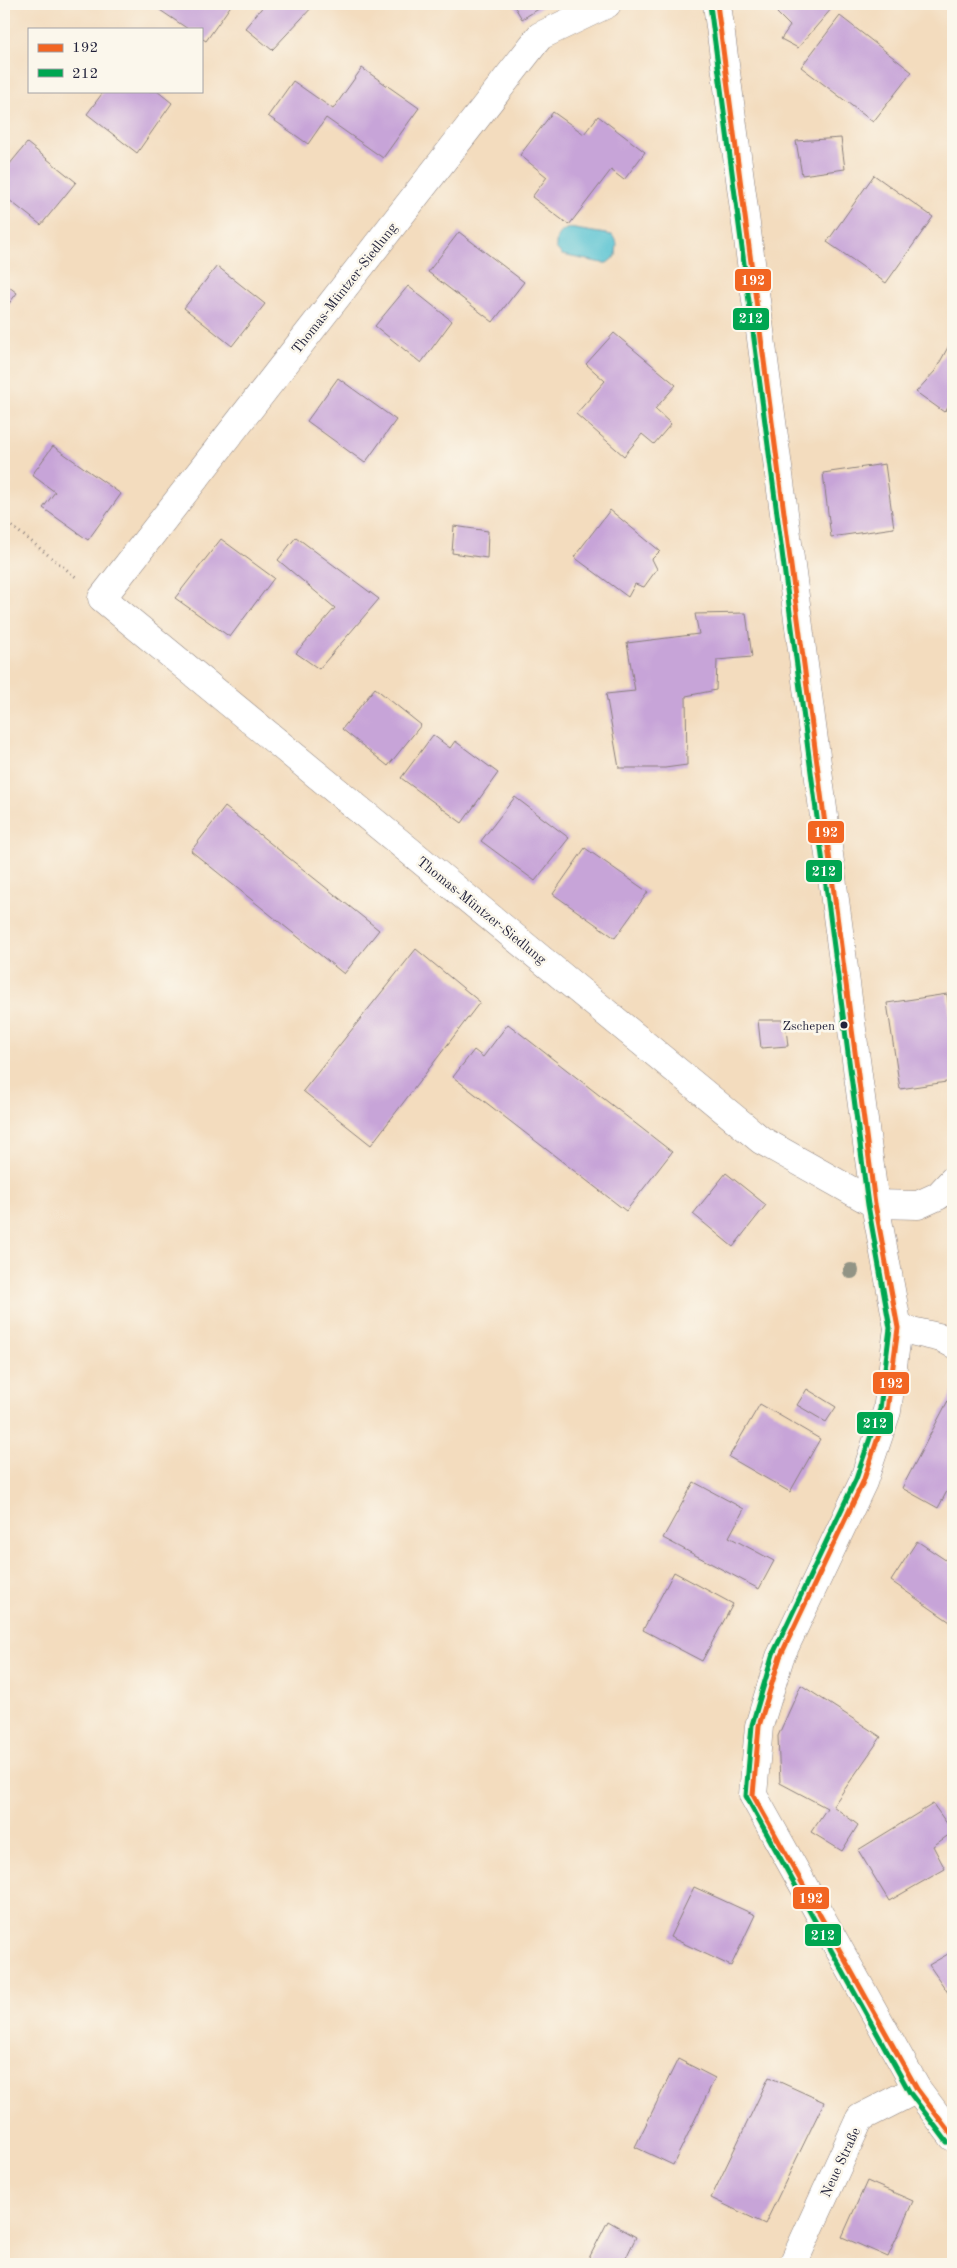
<svg xmlns="http://www.w3.org/2000/svg" width="957" height="2268" viewBox="0 0 957 2268" font-family="'Old Standard TT',serif">
<rect width="100%" height="100%" fill="#fbf7ec"/>
<filter id="ink" filterUnits="userSpaceOnUse"><feTurbulence type="fractalNoise" baseFrequency=".02" numOctaves="2"/><feDisplacementMap in="SourceGraphic" scale="10" xChannelSelector="R" yChannelSelector="G"/><feConvolveMatrix kernelMatrix="1 2 1 2 8 2 1 2 1" color-interpolation-filters="sRGB"/></filter>
<filter id="wash" filterUnits="userSpaceOnUse"><feTurbulence type="fractalNoise" baseFrequency=".0096" numOctaves="4" result="noise"/><feDisplacementMap in="SourceGraphic" scale="20" xChannelSelector="R" yChannelSelector="G"/><feGaussianBlur stdDeviation="1.12" result="paint"/><feColorMatrix in="noise" values="0 0 0 0 0 0 0 0 0 0 0 0 0 0 0 0 0 1.4 0 .05"/><feComposite in="paint" operator="in"/></filter>
<g filter="url(#wash)">
<rect width="100%" height="100%" fill="#f3dcbe"/>
<path fill="#57c2d2" stroke="#3c7286" d="M569 228 612 235 617 243 616 256 607 263H602L562 255 556 248C555 238 560 231 569 228Z"/>
<g id="blocks">
<g fill="#c7a4d8">
<polygon points="151,4 232,4 206,41 201,38 201,29 188,29"/>
<polygon points="265,4 315,4 272,50 245,28"/>
<polygon points="513,4 547,4 522,19"/>
<polygon points="785,4 827,4 832,8 798,48 781,39 790,26 777,13"/>
<polygon points="840,16 912,72 873,122 801,67"/>
<polygon points="362,68 419,108 383,158 326,118 308,144 268,116 293,81 333,109"/>
<polygon points="104,91 157,91 172,103 137,153 87,114"/>
<polygon points="553,112 584,134 598,116 645,152 624,180 611,170 569,225 532,197 547,177 520,155"/>
<polygon points="841,138 845,169 802,175 796,141"/>
<polygon points="27,143 76,182 41,225 4,196 4,171"/>
<polygon points="874,175 933,217 886,283 827,242"/>
<polygon points="459,232 524,282 493,322 428,272"/>
<polygon points="217,266 265,304 232,346 184,308"/>
<polygon points="4,283 17,293 4,310"/>
<polygon points="408,286 452,321 421,363 375,326"/>
<polygon points="614,333 676,385 655,409 671,424 654,444 642,434 624,456 576,414 605,381 586,364"/>
<polygon points="953,338 953,402 944,412 916,392 935,371"/>
<polygon points="338,378 396,420 365,463 307,421"/>
<polygon points="53,446 121,494 88,540 43,508 55,492 32,475"/>
<polygon points="885,464 894,528 831,537 823,473"/>
<polygon points="610,510 660,551 652,559 657,569 644,587 635,584 628,597 574,557"/>
<polygon points="454,526 488,531 487,558 452,553"/>
<polygon points="296,537 379,599 319,669 296,653 335,608 278,560"/>
<polygon points="221,539 274,578 230,637 175,598"/>
<polygon points="746,613 752,657 717,660 716,690 686,696 687,765 665,768 619,768 606,694 635,691 627,643 699,634 695,614"/>
<polygon points="375,688 421,725 388,766 342,729"/>
<polygon points="433,735 450,748 455,741 498,773 462,823 401,778"/>
<polygon points="515,797 569,838 535,881 481,841"/>
<polygon points="225,807 379,930 344,974 191,851"/>
<polygon points="585,848 648,892 615,938 553,894"/>
<polygon points="416,949 480,1002 371,1145 303,1091"/>
<polygon points="947,994 951,1023 953,1022 953,1081 900,1089 887,1003"/>
<polygon points="758,1020 785,1020 788,1046 761,1048"/>
<polygon points="508,1024 672,1152 626,1211 453,1077 474,1050 483,1057"/>
<polygon points="726,1173 766,1205 733,1247 693,1214"/>
<polygon points="807,1389 836,1407 826,1422 797,1405"/>
<polygon points="953,1391 953,1480 938,1508 902,1488"/>
<polygon points="760,1404 820,1439 790,1492 729,1457"/>
<polygon points="694,1482 744,1509 729,1537 774,1561 759,1589 663,1538"/>
<polygon points="917,1541 953,1565 953,1633 950,1631 953,1624 891,1581"/>
<polygon points="674,1572 733,1604 702,1661 643,1630"/>
<polygon points="801,1685 881,1737 833,1806 858,1825 842,1851 811,1832 827,1808 780,1783 778,1736"/>
<polygon points="933,1804 953,1832 933,1846 945,1869 889,1901 858,1850"/>
<polygon points="694,1887 755,1915 731,1966 670,1937"/>
<polygon points="953,1951 953,2000 929,1965"/>
<polygon points="678,2059 715,2078 673,2165 635,2147"/>
<polygon points="769,2077 824,2102 765,2224 711,2198"/>
<polygon points="867,2181 913,2201 888,2257 842,2237"/>
<polygon points="608,2221 636,2237 623,2264 586,2264"/>
</g>
</g>
</g>
<g filter="url(#ink)">
<use href="#blocks" fill-opacity="0" stroke="#8a7f7c" stroke-width="1"/>
<g fill="none" stroke-linecap="round" stroke-linejoin="round">
<defs>
<g id="minor">
<polyline points="607,4 540,36 102,598 761,1140 875,1204 918,1205 938,1196 953,1180"/>
<polyline points="717,4 875,1204 898,1328 887,1411 863,1482 780,1657 759,1726 753,1795 917,2089 953,2137"/>
<polyline points="898,1328 942,1338 953,1344"/>
<polyline points="793,2264 860,2118 917,2089"/>
</g>
</defs>
<use href="#minor" stroke="#8a7f7c" stroke-width="29"/>
<polyline stroke="#8a7f7c" stroke-width="3" stroke-dasharray="1 4" stroke-linecap="butt" points="4,520 76,577"/>
<use href="#minor" stroke="#fff" stroke-width="28"/>
<defs>
<polyline id="bus-1" points="717,4 875,1204 898,1328 887,1411 863,1482 780,1657 759,1726 753,1795 917,2089 953,2137"/>
<polyline id="bus-2" points="710,5 868,1205 890,1328 880,1409 856,1479 773,1654 752,1725 746,1796 910,2093 947,2142"/>
</defs>
<use href="#bus-1" stroke="#fbf7ec" stroke-width="9"/>
<use href="#bus-2" stroke="#fbf7ec" stroke-width="9"/>
<use href="#bus-1" stroke="#f26522" stroke-width="5"/>
<use href="#bus-2" stroke="#00a651" stroke-width="5"/>
</g>
<circle fill="#929485" cx="851" cy="1271" r="8"/>
</g>
<circle fill="#22223b" stroke="#fbf7ec" stroke-width="2" cx="844" cy="1025" r="4.5"/>
<g text-anchor="middle" stroke-width="5" stroke-linejoin="round" paint-order="stroke">
<g font-size="13" fill="#22223b" stroke="#fbf7ec" text-anchor="end">
<text x="835" y="1030">Zschepen</text>
</g>
<g font-size="14" fill="#22223b" stroke="#fbf7ec">
<text transform="translate(344 288) rotate(-52)" y="5">Thomas-Müntzer-Siedlung</text>
<text transform="translate(482 910) rotate(39)" y="5">Thomas-Müntzer-Siedlung</text>
<text transform="translate(840 2162) rotate(-65)" y="5">Neue Straße</text>
</g>
</g>
<g stroke="#fbf7ec" stroke-width="2">
<rect x="734" y="268" width="38" height="24" rx="5" fill="#f26522"/>
<rect x="732" y="307" width="38" height="24" rx="5" fill="#00a651"/>
<rect x="807" y="820" width="38" height="24" rx="5" fill="#f26522"/>
<rect x="805" y="859" width="38" height="24" rx="5" fill="#00a651"/>
<rect x="872" y="1371" width="38" height="24" rx="5" fill="#f26522"/>
<rect x="856" y="1411" width="38" height="24" rx="5" fill="#00a651"/>
<rect x="792" y="1886" width="38" height="24" rx="5" fill="#f26522"/>
<rect x="804" y="1923" width="38" height="24" rx="5" fill="#00a651"/>
</g>
<g font-size="14" text-anchor="middle" font-weight="bold" fill="#fff">
<text x="753" y="285">192</text>
<text x="751" y="323">212</text>
<text x="826" y="837">192</text>
<text x="824" y="876">212</text>
<text x="891" y="1388">192</text>
<text x="875" y="1428">212</text>
<text x="811" y="1903">192</text>
<text x="823" y="1940">212</text>
</g>
<rect width="957" height="2268" fill="none" stroke="#fbf7ec" stroke-width="20"/>
<rect x="28" y="28" width="175" height="65" fill="#fbf7ec" stroke="#a4a2a5"/>
<rect x="38" y="44" width="25" height="8" fill="#f26522" stroke="#a4a2a5"/>
<text x="72" y="52" font-size="15" fill="#22223b">192</text>
<rect x="38" y="69" width="25" height="8" fill="#00a651" stroke="#a4a2a5"/>
<text x="72" y="78" font-size="15" fill="#22223b">212</text>
</svg>
